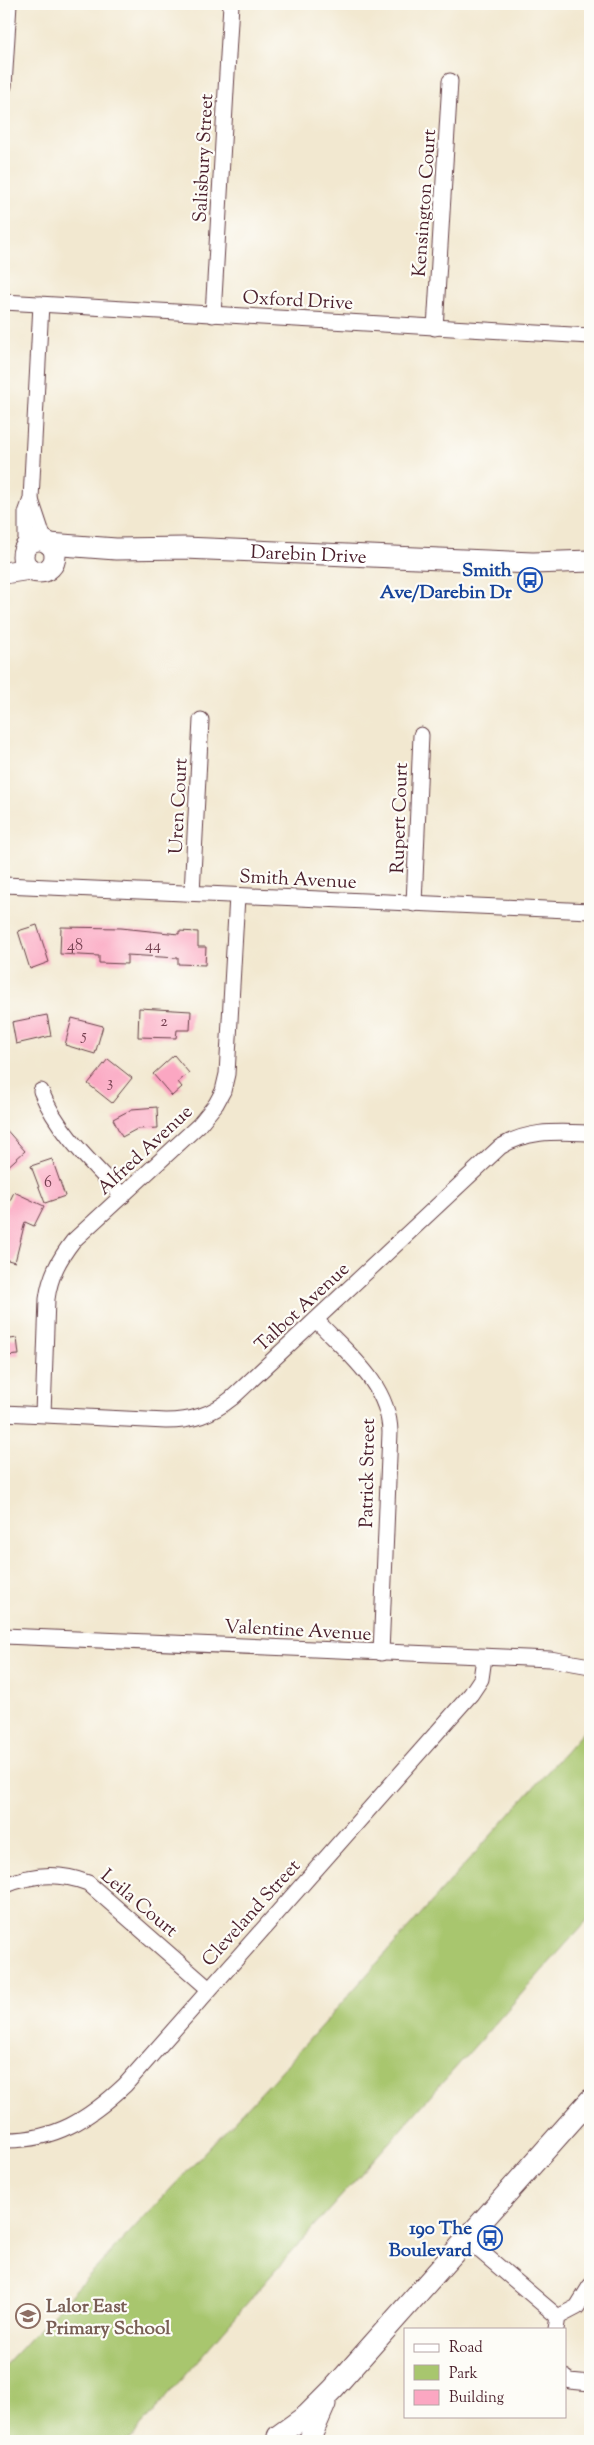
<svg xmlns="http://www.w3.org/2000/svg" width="594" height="2445" viewBox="0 0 594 2445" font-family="'Sorts Mill Goudy',serif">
<rect width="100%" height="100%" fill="#fdfcf7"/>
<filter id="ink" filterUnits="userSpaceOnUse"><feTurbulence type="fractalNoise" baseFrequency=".02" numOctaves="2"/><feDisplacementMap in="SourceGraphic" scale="10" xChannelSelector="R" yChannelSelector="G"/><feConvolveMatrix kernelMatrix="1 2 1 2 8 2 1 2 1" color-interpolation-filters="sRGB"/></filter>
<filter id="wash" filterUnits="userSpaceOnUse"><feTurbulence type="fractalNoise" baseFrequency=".0096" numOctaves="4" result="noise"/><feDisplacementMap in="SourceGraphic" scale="20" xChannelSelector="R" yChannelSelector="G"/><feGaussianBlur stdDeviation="1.12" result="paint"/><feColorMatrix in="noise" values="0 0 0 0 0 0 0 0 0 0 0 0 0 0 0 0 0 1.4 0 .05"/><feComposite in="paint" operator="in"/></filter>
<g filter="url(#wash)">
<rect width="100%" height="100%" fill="#f2e8d0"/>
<polygon fill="#a8c66e" stroke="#79724c" points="590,1724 590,1917 287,2257 128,2441 4,2441 4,2366 274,2079"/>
<g id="blocks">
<g fill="#fba7c2">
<polygon points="37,925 49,962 30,969 18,931"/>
<polygon points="61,927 121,928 179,934 179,931 198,932 198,947 206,947 205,965 178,964 178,958 127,955 127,964 99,963 99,956 60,954"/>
<polygon points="139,1008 191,1011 190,1030 177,1030 176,1038 138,1037"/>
<polygon points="47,1015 51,1036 16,1044 12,1022"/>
<polygon points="72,1018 103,1026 95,1054 65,1045"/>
<polygon points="174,1055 189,1073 178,1082 182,1087 172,1096 153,1074"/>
<polygon points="108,1059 132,1078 112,1103 88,1084"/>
<polygon points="157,1107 158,1128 137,1129 122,1137 113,1119 132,1109"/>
<polygon points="4,1127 25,1151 4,1170"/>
<polygon points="52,1159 65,1196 45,1203 31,1166"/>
<polygon points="14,1192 44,1206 34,1226 25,1222 15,1262 4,1259 4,1213"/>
<polygon points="17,1338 19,1355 4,1356 4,1340"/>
</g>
</g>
</g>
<g filter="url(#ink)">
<use href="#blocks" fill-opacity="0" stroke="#633d44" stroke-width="1"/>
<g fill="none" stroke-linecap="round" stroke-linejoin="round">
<defs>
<g id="street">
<polyline points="4,86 9,4"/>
<polyline points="4,302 590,336"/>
<polyline points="213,315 231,4"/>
<polyline points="435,328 450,81"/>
<polyline points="31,500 45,542"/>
<polyline points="26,547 26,513 31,499 41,304"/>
<polyline points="4,885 590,911"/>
<polyline points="192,893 201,720"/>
<polyline points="414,904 421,735"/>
<path d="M41 1091C58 1133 92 1163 123 1196"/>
<path d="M316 1320C346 1352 389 1384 390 1432L381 1653"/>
<path d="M4 1413 166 1421C192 1421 211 1415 232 1398L500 1147C529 1129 558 1132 590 1133"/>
<path d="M43 1414 47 1299C50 1276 59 1259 73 1241L199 1125 216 1104 223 1091 227 1074 237 896"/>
<polyline points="4,1636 550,1659 590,1666"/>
<path d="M4 1886C31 1874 60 1872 88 1883L209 1989"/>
<path d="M4 2140C55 2141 89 2119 125 2085L471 1694 481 1679 484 1658"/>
<polyline points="465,2238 558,2317"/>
<polyline points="556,2329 558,2317 577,2307 590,2286"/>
<polyline points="565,2377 570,2381 590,2383"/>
</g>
<g id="secondary">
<circle cx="39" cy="556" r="16"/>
<path id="s1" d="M49 544 116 549 185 548 533 563 590 561"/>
<polyline points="4,573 30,569"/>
<polyline points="278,2436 307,2415 333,2389 590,2100"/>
<polyline points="309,2441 325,2404"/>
</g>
</defs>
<use href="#street" stroke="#633d44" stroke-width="17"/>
<use href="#secondary" stroke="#633d44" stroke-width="23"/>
<use href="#street" stroke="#fff" stroke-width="15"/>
<use href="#secondary" stroke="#fff" stroke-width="21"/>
</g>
</g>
<defs>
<symbol id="bus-ring" viewBox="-11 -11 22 22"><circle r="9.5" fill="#fdfcf7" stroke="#1a4fb4" stroke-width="1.5"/><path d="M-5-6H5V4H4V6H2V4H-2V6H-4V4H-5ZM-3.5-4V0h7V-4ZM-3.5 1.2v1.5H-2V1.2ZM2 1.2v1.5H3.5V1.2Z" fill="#1a4fb4"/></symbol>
<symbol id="school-ring" viewBox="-11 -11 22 22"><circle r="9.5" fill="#fdfcf7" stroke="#8d6e63" stroke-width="1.5"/><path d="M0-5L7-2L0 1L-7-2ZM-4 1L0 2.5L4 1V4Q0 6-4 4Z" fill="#8d6e63"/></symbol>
</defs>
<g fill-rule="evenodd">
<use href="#bus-ring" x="516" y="566" width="28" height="28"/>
<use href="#bus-ring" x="476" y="2224" width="28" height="28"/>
<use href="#school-ring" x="14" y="2302" width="28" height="28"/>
</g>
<g text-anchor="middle" stroke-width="4.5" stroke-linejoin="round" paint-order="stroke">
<g font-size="16" fill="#764151">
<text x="75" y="950">48</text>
<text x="153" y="950">44</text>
<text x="164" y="1026">2</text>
<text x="84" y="1040">5</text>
<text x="110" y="1087">3</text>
<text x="48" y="1187">6</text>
</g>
<g font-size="19" fill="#4a1f2b" stroke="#fdfcf7">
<text transform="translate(202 158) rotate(-87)" y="7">Salisbury Street</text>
<text transform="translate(423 203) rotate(-86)" y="7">Kensington Court</text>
<text transform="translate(298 299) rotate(3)" y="7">Oxford Drive</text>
<text dy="7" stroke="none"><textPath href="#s1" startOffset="260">Darebin Drive</textPath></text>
<text transform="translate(177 806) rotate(-87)" y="7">Uren Court</text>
<text transform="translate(398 818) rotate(-88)" y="7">Rupert Court</text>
<text transform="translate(298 878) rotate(3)" y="7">Smith Avenue</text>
<text transform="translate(144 1149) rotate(-43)" y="7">Alfred Avenue</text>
<text transform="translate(301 1306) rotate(-43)" y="7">Talbot Avenue</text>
<text transform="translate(366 1473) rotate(-89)" y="7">Patrick Street</text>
<text transform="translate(298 1629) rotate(3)" y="7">Valentine Avenue</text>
<text transform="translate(140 1902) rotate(40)" y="7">Leila Court</text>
<text transform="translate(250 1912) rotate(-48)" y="7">Cleveland Street</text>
</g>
<g font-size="19" font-weight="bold" fill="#164399" stroke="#fdfcf7" text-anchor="end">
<text x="512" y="576">Smith<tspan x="512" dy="22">Ave/Darebin Dr</tspan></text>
<text x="472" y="2234">190 The<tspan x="472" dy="22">Boulevard</tspan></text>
</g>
<g font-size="19" font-weight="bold" fill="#785e54" stroke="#fdfcf7" text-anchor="start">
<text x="46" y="2312">Lalor East<tspan x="46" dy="22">Primary School</tspan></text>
</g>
</g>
<rect width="594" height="2445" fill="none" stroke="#fdfcf7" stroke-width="20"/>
<rect x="404" y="2328" width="162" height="90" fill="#fdfcf7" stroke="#b5a4a5"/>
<rect x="414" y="2344" width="25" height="8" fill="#ffffff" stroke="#b5a4a5"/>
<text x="449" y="2352" font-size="15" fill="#4a1f2b">Road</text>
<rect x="414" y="2365" width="25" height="15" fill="#a8c66e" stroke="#b5a4a5"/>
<text x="449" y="2378" font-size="15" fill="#4a1f2b">Park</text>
<rect x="414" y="2390" width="25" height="15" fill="#fba7c2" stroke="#b5a4a5"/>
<text x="449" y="2402" font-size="15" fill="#4a1f2b">Building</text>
</svg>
